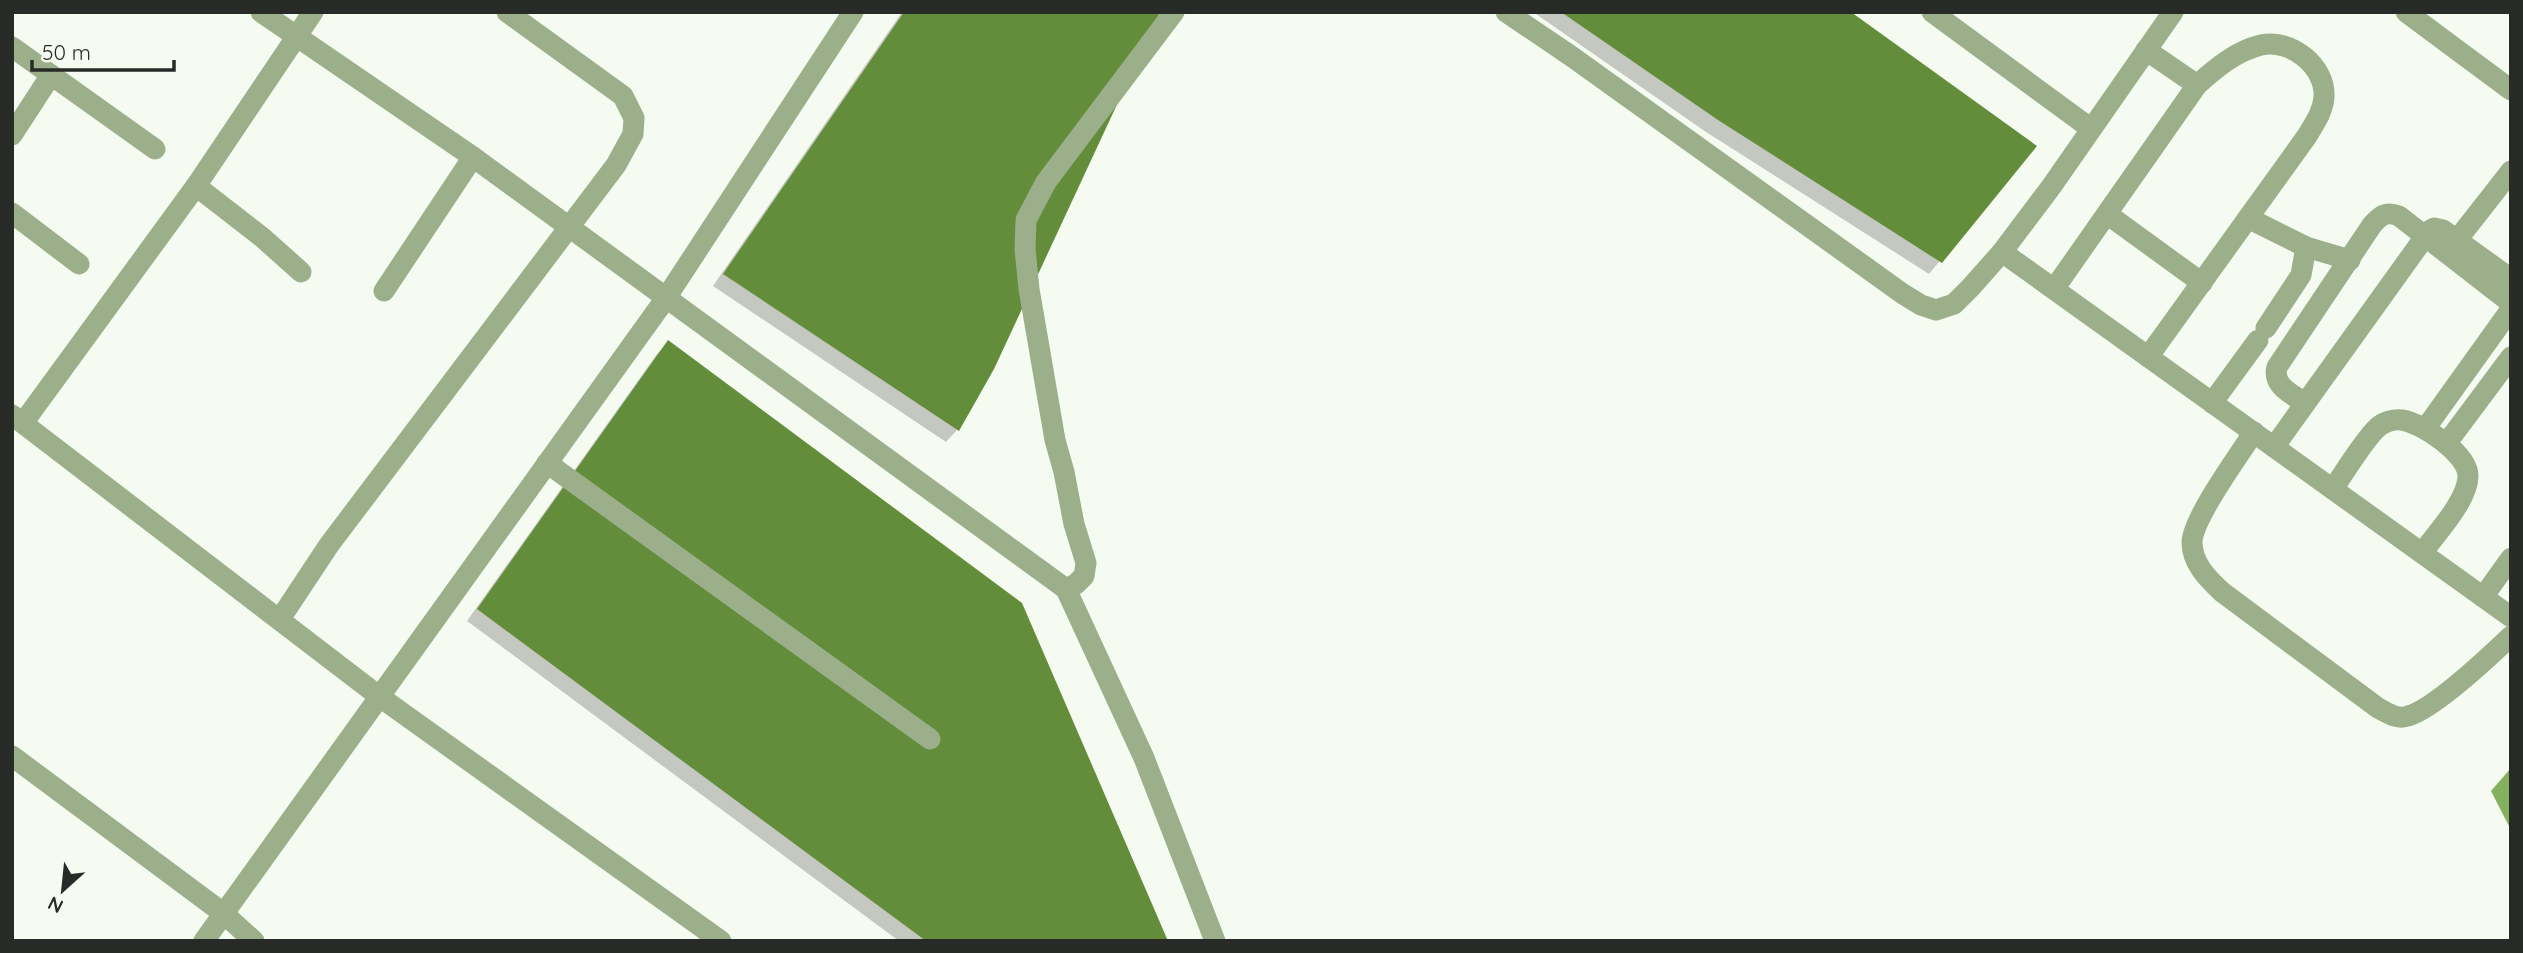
<svg xmlns="http://www.w3.org/2000/svg" width="2523" height="953" viewBox="0 0 2523 953" font-family="Quicksand,sans-serif">
<rect width="100%" height="100%" fill="#f5fbf1"/>
<polygon fill="#85b05d" points="2511,768 2511,830 2491,791"/>
<g fill="#0003">
<polygon points="902,12 1158,12 993,369 957,430 946,442 713,286"/>
<polygon points="1533,12 1848,12 2035,146 1929,274 1706,132"/>
<polygon points="668,343 1166,941 899,941 467,621 657,354"/>
</g>
<g fill="#638d3a">
<polygon points="904,12 1160,12 994,369 959,431 723,274"/>
<polygon points="1561,12 1851,12 2037,146 1942,263 1718,120"/>
<polygon points="668,340 1022,603 1168,941 926,941 477,609"/>
</g>
<g fill="none" stroke-linecap="round" stroke-linejoin="round">
<g stroke="#9baf8b" stroke-width="21">
<polyline points="261,12 473,157 1066,589 1144,758 1215,941"/>
<polyline points="1506,12 1571,56 1903,294 1921,305 1936,310 1954,304 1971,287 2002,252 2051,187 2173,12"/>
<polyline points="1932,12 2090,128"/>
<polyline points="2406,12 2511,90"/>
<polyline points="12,47 155,149"/>
<polyline points="2146,50 2197,85"/>
<polyline points="12,135 51,75"/>
<polyline points="196,186 263,238 301,272"/>
<polyline points="12,213 79,264"/>
<polyline points="2107,214 2202,283"/>
<polyline points="2248,218 2306,247 2350,260"/>
<polyline points="2457,240 2511,171"/>
<polyline points="2002,252 2511,617"/>
<path d="M2054 289 2197 85C2216 68 2236 51 2261 45 2290 38 2326 66 2324 97 2323 112 2314 124 2307 136L2148 357"/>
<polyline points="384,291 473,157"/>
<polyline points="2266,328 2301,275 2306,247"/>
<polyline points="2212,403 2258,340"/>
<path d="M2305 403C2292 394 2272 386 2277 367L2372 225C2381 215 2386 211 2399 216L2511 303"/>
<polyline points="12,415 380,697 721,941"/>
<polyline points="23,423 196,186 313,12"/>
<polyline points="2425,429 2511,309"/>
<path d="M2254 432C2239 455 2193 518 2192 542 2192 563 2207 578 2222 592L2378 708C2388 713 2397 720 2408 716 2434 709 2490 656 2511 636"/>
<polyline points="2446,444 2511,357"/>
<polyline points="2274,447 2429,231 2434,228 2443,230 2511,279"/>
<polyline points="547,463 930,739"/>
<path d="M2333 489C2344 473 2364 440 2377 428 2383 422 2393 419 2402 420 2422 423 2468 454 2468 476 2468 500 2436 534 2422 553"/>
<polyline points="1066,589 1076,584 1084,576 1086,563 1074,524 1064,472 1055,440 1029,289 1025,249 1026,220 1046,182 1174,12"/>
<polyline points="2483,597 2511,558"/>
<polyline points="280,619 329,545 616,165 633,134 634,118 623,96 507,12"/>
<polyline points="12,756 223,913 254,941"/>
<polyline points="204,941 666,298 853,12"/>
</g>
</g>
<rect width="2523" height="953" fill="none" stroke="#282a27" stroke-width="28"/>
<g transform="translate(63 890) rotate(207)" stroke="#f5fbf1" stroke-width="5" paint-order="stroke">
<path d="M0-5L12 26L0 18L-12 26Z" fill="#282a27"/>
<text y="-10" font-size="19" font-weight="bold" text-anchor="middle" fill="#282a27">N</text>
</g>
<path d="M32 60v10h142v-10" fill="none" stroke="#282a27" stroke-width="3.5"/>
<text x="42" y="60" font-size="21" fill="#282a27" stroke="#f5fbf1" stroke-width="5" paint-order="stroke">50 m</text>
</svg>
